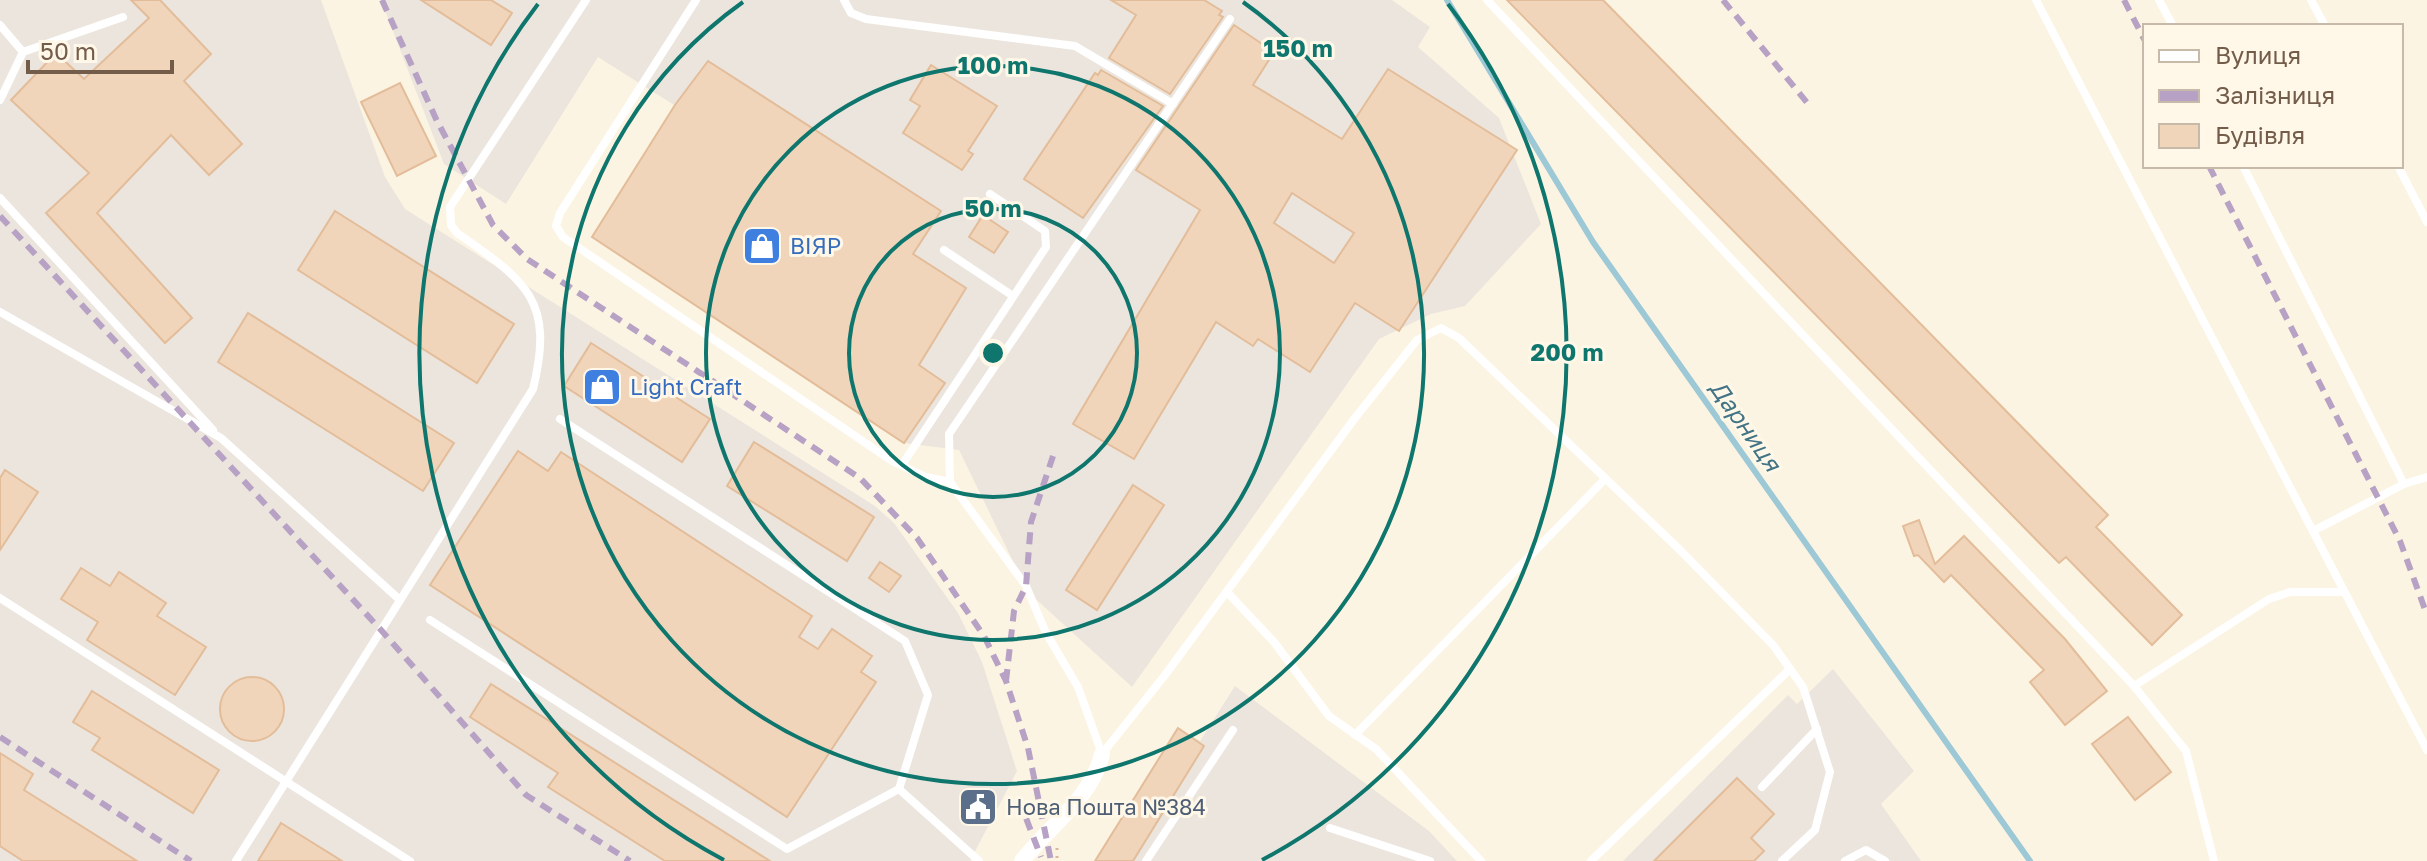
<svg xmlns="http://www.w3.org/2000/svg" width="2427" height="861" viewBox="0 0 2427 861" font-family="'Golos Text',sans-serif">
<rect width="100%" height="100%" fill="#fcf4e2"/>
<g fill="#ebe5dd">
<polygon points="0,0 321,0 385,177 405,209 875,506 894,523 958,613 982,662 1017,771 970,861 0,861"/>
<polygon points="381,0 1392,0 1430,27 1418,47 1499,118 1541,224 1465,306 1431,314 1379,339 1132,687 1028,592 959,450 904,443 592,237 674,105 598,57 506,204 444,164"/>
<polygon points="1833,669 1914,771 1881,804 1921,861 1623,861 1788,695 1797,704"/>
<polygon points="1235,686 1429,831 1457,861 1095,861 1178,728 1200,741"/>
</g>
<g fill="none" stroke-linecap="round" stroke-linejoin="round">
<polyline stroke="#9dc8d6" stroke-width="6" points="1447,0 1593,242 2030,861"/>
</g>
<g fill="#f1d5ba" stroke="#e3bd9a" stroke-width="2" fill-rule="evenodd">
<polygon points="131,0 160,0 211,54 184,81 242,144 209,175 171,135 97,213 192,318 165,343 46,213 89,173 11,100 56,53 84,79 149,18"/>
<polygon points="421,0 491,0 512,13 491,45"/>
<polygon points="1111,0 1204,0 1222,11 1219,15 1223,17 1170,94 1109,58 1136,15"/>
<polygon points="1507,0 1603,0 2108,515 2096,527 2182,615 2152,645 2066,557 2059,563"/>
<path d="M1234 25 1274 52 1253 85 1342 139 1388 69 1517 150 1399 331 1355 303 1310 372 1258 339 1253 346 1216 322 1134 459 1073 424 1200 210 1136 170ZM1292 193 1354 233 1334 263 1274 223Z"/>
<polygon points="708,61 941,211 913,254 966,288 919,365 945,383 904,443 592,237 675,105"/>
<polygon points="931,65 997,106 968,151 973,154 962,170 903,133 920,106 910,100"/>
<polygon points="1101,70 1163,106 1083,218 1024,179 1095,73 1098,75"/>
<polygon points="400,83 436,156 397,176 361,102"/>
<polygon points="335,211 514,324 477,383 298,270"/>
<polygon points="983,215 1008,232 994,253 969,237"/>
<polygon points="248,313 454,443 423,491 218,362"/>
<polygon points="591,343 710,419 682,462 564,386"/>
<polygon points="754,442 874,517 847,561 727,486"/>
<polygon points="518,451 548,471 561,452 812,616 799,637 818,649 832,629 872,656 861,672 876,682 787,817 430,585"/>
<polygon points="5,470 38,492 0,550 0,478"/>
<polygon points="1133,485 1164,505 1097,610 1066,590"/>
<polygon points="1919,520 1935,564 1964,536 2065,639 2107,691 2065,725 2030,682 2044,670 1951,575 1944,582 1918,555 1914,556 1903,526"/>
<polygon points="880,562 901,576 889,592 869,578"/>
<polygon points="81,568 110,586 119,572 166,603 157,616 206,647 175,695 87,640 98,622 61,599"/>
<circle cx="252" cy="709" r="32"/>
<polygon points="491,684 770,861 665,861 548,787 558,773 470,717"/>
<polygon points="92,691 219,770 193,813 92,750 100,738 73,722"/>
<polygon points="2128,717 2171,772 2135,800 2092,744"/>
<polygon points="1178,728 1204,746 1133,861 1095,861"/>
<polygon points="0,753 33,774 24,790 137,861 23,861 0,846"/>
<polygon points="1737,778 1774,814 1751,838 1764,851 1754,861 1654,861"/>
<polygon points="281,823 342,861 258,861"/>
</g>
<g fill="none" stroke-linecap="round" stroke-linejoin="round">
<polyline stroke="#d5b89d" stroke-width="3" stroke-dasharray="2 6" stroke-linecap="butt" points="1057,848 1057,861"/>
<g stroke="#fff" stroke-width="8">
<polyline points="696,0 560,213 556,226 563,237 892,461 926,477 950,482 1026,586 1046,633 1078,687 1102,754"/>
<polyline points="844,0 851,13 866,19 1075,46 1173,104"/>
<polyline points="1487,0 2134,686 2269,599 2290,592 2344,592"/>
<polyline points="2036,0 2427,750"/>
<polyline points="2159,0 2173,26"/>
<polyline points="2311,0 2325,26"/>
<polyline points="0,25 23,52 0,100"/>
<polyline points="23,52 123,17"/>
<polyline points="2243,166 2404,484"/>
<polyline points="2398,166 2427,222"/>
<polyline points="0,198 213,430"/>
<polyline points="944,250 1013,296"/>
<polyline points="0,312 221,438 400,600"/>
<polyline points="560,419 905,641 928,695 899,789 979,861"/>
<polyline points="902,465 1046,247 1045,231 990,194"/>
<polyline points="950,482 949,434 1230,19"/>
<polyline points="2313,531 2404,484 2427,477"/>
<polyline points="1227,592 1274,642 1329,716 1376,749 1481,861"/>
<polyline points="0,598 410,861"/>
<polyline points="430,620 787,849 899,789"/>
<polyline points="2134,686 2186,751 2214,861"/>
<polyline points="1355,735 1605,479"/>
<polyline points="1102,754 1165,675 1355,418 1417,340 1441,328 1459,338 1680,550 1773,645 1803,687 1830,772 1815,830 1782,861"/>
<polyline points="1762,787 1817,729"/>
<polyline points="1330,828 1430,861"/>
<path d="M236 861 533 389C555 300 526 281 457 233L451 225 450 207 586 0"/>
<polyline points="1146,861 1233,730"/>
<polyline points="1591,861 1790,669"/>
<polyline points="1845,861 1866,850 1885,861"/>
</g>
<path stroke="#fff" stroke-width="16" d="M1022 861C1049 826 1092 798 1102 754"/>
<g stroke="#b7a1c4" stroke-width="6" stroke-dasharray="12 8" stroke-linecap="butt">
<polyline points="382,0 437,121 493,225 527,259 860,478 917,538 984,636 1006,681 1028,748 1051,861"/>
<polyline points="1723,0 1809,105"/>
<polyline points="2124,0 2145,41"/>
<polyline points="2209,166 2400,541 2427,615"/>
<polyline points="0,216 381,630 526,795 630,861"/>
<polyline points="1006,681 1014,611 1026,586 1031,522 1054,453"/>
<polyline points="0,737 191,861"/>
<polyline points="1019,800 1041,857"/>
</g>
</g>
<g fill="none" stroke="#0f766e" stroke-width="4">
<circle cx="993" cy="353" r="144"/>
<circle cx="993" cy="353" r="287"/>
<path d="M1243 2A431 431 0 1 1 743 2"/>
<path d="M724 860A574 574 0 0 1 538 4M1448 4A574 574 0 0 1 1262 860"/>
</g>
<defs>
<symbol id="shop-square" viewBox="-11 -11 22 22"><rect x="-9" y="-9" width="18" height="18" rx="4" fill="#3f7fe0" stroke="#fff8e8"/><path d="M-5-2.5h2.3a2.7 3.5 0 0 1 5.4 0H5L5.5 6h-11ZM-1.5-2.5h3a1.5 2.3 0 0 0-3 0Z" fill="#fff"/></symbol>
<symbol id="civic-square" viewBox="-11 -11 22 22"><rect x="-9" y="-9" width="18" height="18" rx="4" fill="#5c6f8a" stroke="#fff8e8"/><path d="M-.6-6.5H3V-4.5H.6V-3L4-1V1h2V6H-6V1h2V-1L-.6-3ZM-1.2 2.5V6h2.4V2.5Z" fill="#fff"/></symbol>
</defs>
<g fill-rule="evenodd">
<use href="#shop-square" x="740" y="224" width="44" height="44"/>
<use href="#shop-square" x="580" y="365" width="44" height="44"/>
<use href="#civic-square" x="956" y="785" width="44" height="44"/>
</g>
<g text-anchor="middle" stroke-width="6" stroke-linejoin="round" paint-order="stroke">
<g font-size="22" fill="#366cbe" stroke="#fff8e8" text-anchor="start">
<text x="790" y="254">ВІЯР</text>
<text x="630" y="395">Light Craft</text>
</g>
<g font-size="22" fill="#4e5e75" stroke="#fff8e8" text-anchor="start">
<text x="1006" y="815">Нова Пошта №384</text>
</g>
<g font-size="24" font-style="italic" fill="#437486" stroke="#fff8e8">
<text transform="translate(1745 426) rotate(55)" y="8">Дарниця</text>
</g>
</g>
<circle cx="993" cy="353" r="12" fill="#0f766e" stroke="#fff8e8" stroke-width="4"/>
<g font-size="24" text-anchor="middle" font-weight="bold" fill="#0f766e" stroke="#fff8e8" stroke-width="6" stroke-linejoin="round" paint-order="stroke">
<text x="1298" y="57">150 m</text>
<text x="993" y="74">100 m</text>
<text x="993" y="217">50 m</text>
<text x="1567" y="361">200 m</text>
</g>
<rect x="2143" y="24" width="260" height="144" fill="#fff8e8" stroke="#c7baa8" stroke-width="2"/>
<rect x="2159" y="50" width="40" height="12" fill="#ffffff" stroke="#c7baa8" stroke-width="2"/>
<text x="2215" y="64" font-size="24" fill="#735c49">Вулиця</text>
<rect x="2159" y="90" width="40" height="12" fill="#b7a1c4" stroke="#c7baa8" stroke-width="2"/>
<text x="2215" y="104" font-size="24" fill="#735c49">Залізниця</text>
<rect x="2159" y="124" width="40" height="24" fill="#f1d5ba" stroke="#c7baa8" stroke-width="2"/>
<text x="2215" y="144" font-size="24" fill="#735c49">Будівля</text>
<path d="M28 60v12h144v-12" fill="none" stroke="#735c49" stroke-width="4"/>
<text x="40" y="60" font-size="24" fill="#735c49" stroke="#fff8e8" stroke-width="6" paint-order="stroke">50 m</text>
</svg>
